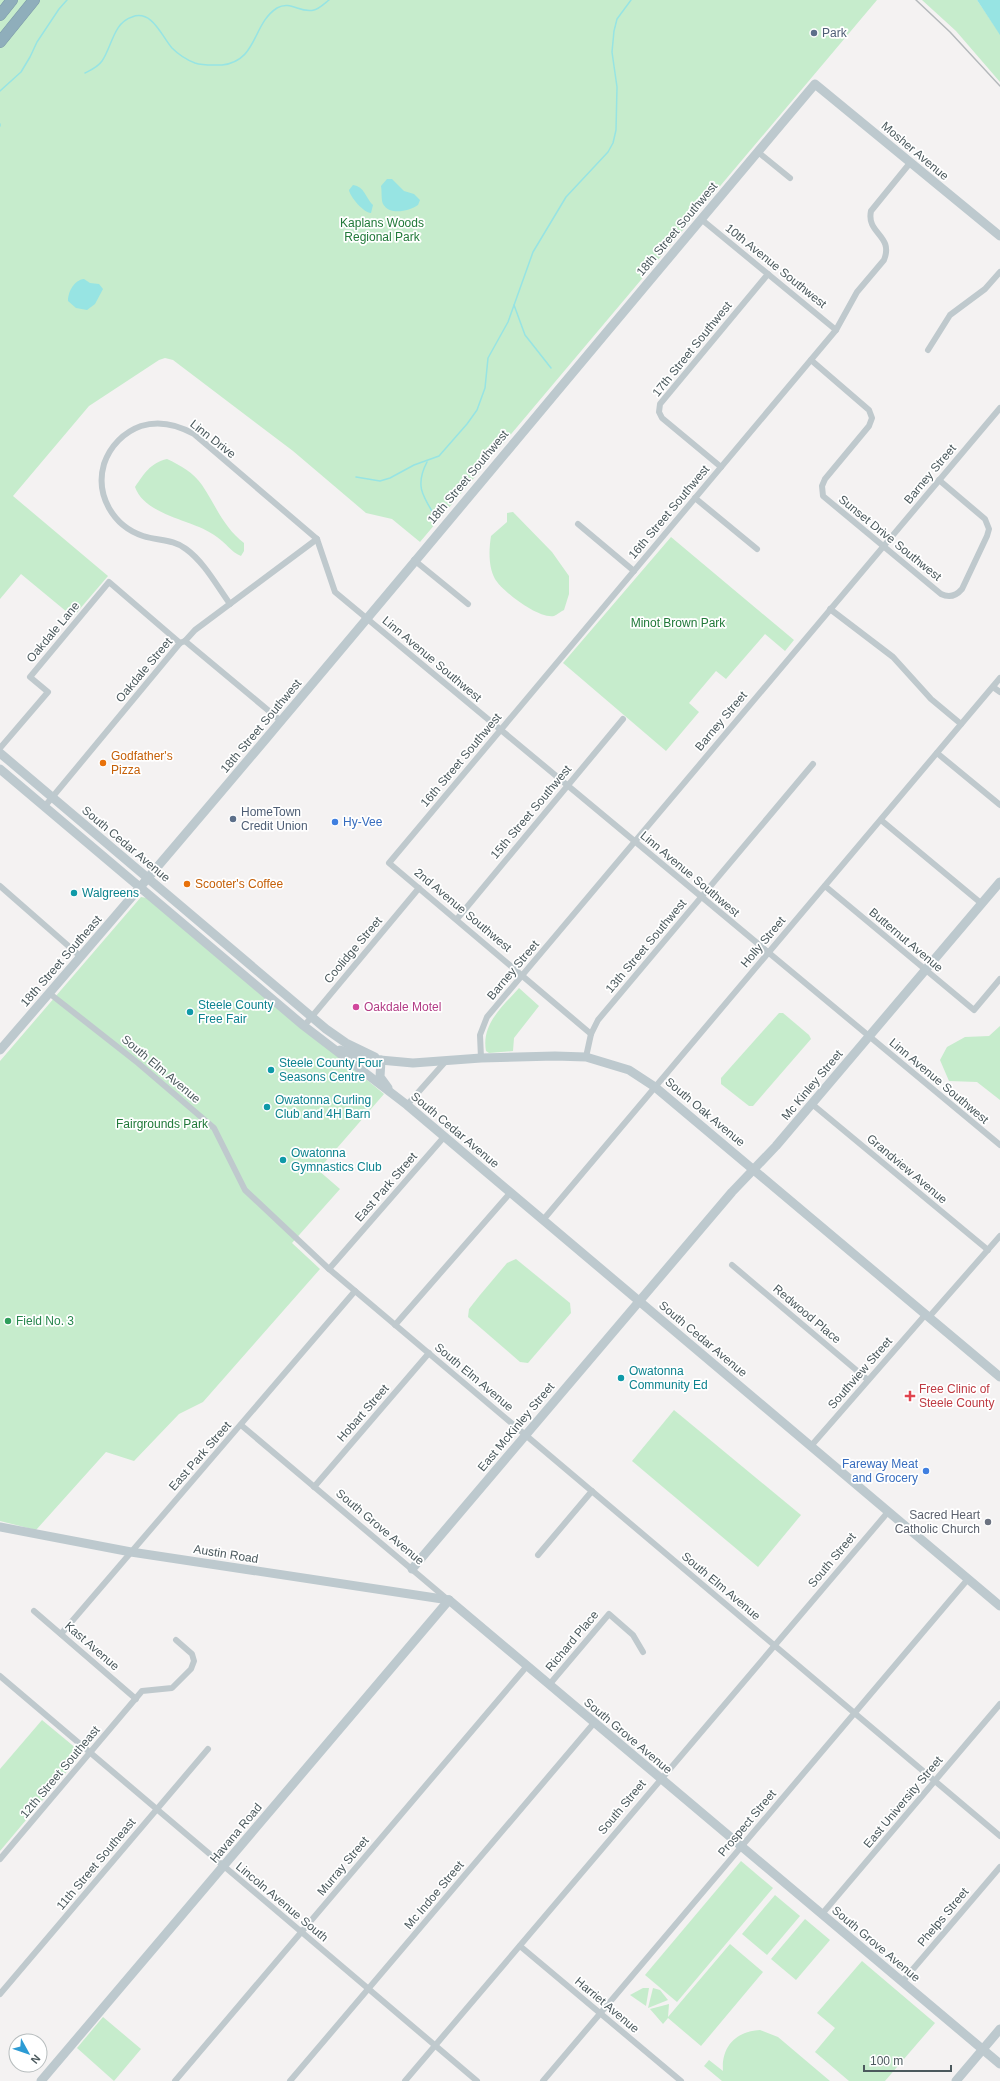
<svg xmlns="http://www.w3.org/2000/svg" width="1000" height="2081" viewBox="0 0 1000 2081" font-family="Helvetica,sans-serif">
<rect width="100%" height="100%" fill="#f4f2f2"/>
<g fill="#c6eccc">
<polygon points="0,0 877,0 420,542 392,519 366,513 293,451 173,360 165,358 159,360 89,406 13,496 108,576 73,617 21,574 0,599"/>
<polygon points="922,0 977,0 1000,34 1000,82 956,31"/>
<path d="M167 459C180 465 194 473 202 485 216 506 224 528 244 543V551L241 556C231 552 226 543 217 537 194 519 146 517 135 487 144 474 150 463 167 459Z"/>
<path d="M513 512 552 552 569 576V594L564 610C561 611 557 615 554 616 538 619 502 591 495 579 488 566 489 549 491 536L507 522V513Z"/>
<polygon points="671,537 794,640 785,651 765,634 726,679 716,671 689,703 699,712 666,751 563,663"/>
<polygon points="141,897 147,898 384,1094 318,1170 340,1189 292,1243 320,1269 203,1402 179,1414 134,1461 106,1452 36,1530 0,1521 0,1061"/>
<path d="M519 988 539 1006 514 1038 513 1051 489 1053 486 1051C481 1024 503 1006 519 988Z"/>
<polygon points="779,1013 783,1013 809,1035 811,1039 753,1106 749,1106 721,1084 721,1078"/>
<polygon points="1000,1026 1000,1100 977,1082 949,1081 940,1060 947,1047 965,1037 989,1036"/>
<polygon points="516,1259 570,1303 571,1313 528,1363 520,1362 468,1317 469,1309 480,1295 507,1263"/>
<polygon points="674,1410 801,1515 758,1567 632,1461"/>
<polygon points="42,1720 77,1749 79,1754 79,1757 0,1851 0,1769"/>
<polygon points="741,1861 773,1888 677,2002 645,1975"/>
<polygon points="775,1895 800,1916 767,1955 742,1934"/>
<polygon points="805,1919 830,1940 796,1980 771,1959"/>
<polygon points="730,1944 763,1972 701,2046 668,2018 663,2024 650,2009 669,2004 668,2017"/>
<polygon points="862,1961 935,2023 885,2081 849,2081 815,2052 835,2028 817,2013"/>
<polygon points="643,1988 649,1988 646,2006 630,1995"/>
<polygon points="653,1988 660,1990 668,2000 648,2008"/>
<polygon points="103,2017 141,2049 114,2081 77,2048"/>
<path d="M760 2030 778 2037 830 2081H722L704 2066 709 2060 723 2071C721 2047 736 2031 760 2030Z"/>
</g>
<g fill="#97e4e3">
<polygon points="977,0 1000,0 1000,35"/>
<path d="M387 179H392L404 191 414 194 420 200 418 205C409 211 390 216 383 204 381 200 382 191 381 186Z"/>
<path d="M353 185C365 187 365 197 373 205L371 213C364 213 350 197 349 190Z"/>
<path d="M84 279 90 283 99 284 103 289 95 304 87 310 76 308 68 301C68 292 74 280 84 279Z"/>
</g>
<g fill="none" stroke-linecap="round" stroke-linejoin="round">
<g stroke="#97e4e3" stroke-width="1.5">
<path d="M85 73C91 70 98 67 102 61 112 47 113 23 132 17 152 9 162 37 172 48 178 54 187 60 195 63 204 66 214 65 222 65 258 61 252 24 277 8 291 0 300 14 314 10 319 9 325 3 329 0"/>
<polyline points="0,91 21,72 30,57 37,42 59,9 67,0"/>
<polyline points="0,124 0,126"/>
<polyline points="514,305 525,335 551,368"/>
<path d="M427 462C415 485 422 495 435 516"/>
<polyline points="356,477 380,481 390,478 414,465 439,456 467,424 477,410 485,388 488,358 508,322 533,252 566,197 608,152 613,143 616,130 617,87 612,52 614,31 617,19 631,0"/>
</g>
<defs>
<g id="highway">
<polyline points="0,15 12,0"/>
<polyline points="0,42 34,0"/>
</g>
</defs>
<use href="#highway" stroke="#7a99a7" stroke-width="12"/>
<g stroke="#bfc9cd" stroke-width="6">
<polyline points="758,152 790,178"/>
<polyline points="701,219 836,330"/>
<polyline points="928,350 950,315 985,289 1000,272"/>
<path d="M811 360 869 410 872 418 869 426 825 479 822 486 823 496 941 594C949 598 956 596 962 589L987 536 989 529 985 519 939 480"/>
<polyline points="721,467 662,418 659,412 660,404 768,274"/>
<polyline points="695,498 757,549"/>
<polyline points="578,524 634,571"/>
<polyline points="414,560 468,604"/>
<path d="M230 604C217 586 204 562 186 549 173 539 158 541 143 536 113 526 95 495 104 464 110 446 124 432 141 426 160 420 178 425 194 434L317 539 335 592 1000 1145"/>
<polyline points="830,609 893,657 931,699 961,724"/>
<polyline points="185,641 281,721"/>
<polyline points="993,687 1000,692"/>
<polyline points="0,748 48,692 30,677 109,582 180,643"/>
<polyline points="937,753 1000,805"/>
<polyline points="45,806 180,643 185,641 195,630 317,539"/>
<polyline points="881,820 982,904"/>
<polyline points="0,886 81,957"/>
<polyline points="825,886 974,1010 1000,979"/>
<polyline points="457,919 623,719"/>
<polyline points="49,993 138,1063 214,1128 245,1190 329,1269 1000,1836"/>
<polyline points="304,1026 419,888"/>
<path d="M591 1034 389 863 836 330 857 292 884 260C894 235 866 234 871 211L910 163"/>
<polyline points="586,1057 591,1034 598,1020 813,764"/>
<polyline points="481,1058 480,1035 487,1017 1000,408"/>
<polyline points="812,1104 988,1250"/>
<polyline points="407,1105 445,1062"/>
<polyline points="543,1220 1000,678"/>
<polyline points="732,1265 868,1380"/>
<polyline points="329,1269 444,1137"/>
<polyline points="929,1317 1000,1236"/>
<polyline points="395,1325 511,1192"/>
<polyline points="241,1425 447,1599"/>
<polyline points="811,1446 926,1314"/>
<polyline points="314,1487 429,1353"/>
<polyline points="538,1555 592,1491"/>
<polyline points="34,1611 136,1699"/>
<polyline points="61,1634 355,1291"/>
<polyline points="0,1676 477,2081"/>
<polyline points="549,1685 609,1614 633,1635 643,1652"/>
<polyline points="0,1859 142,1691 172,1688 191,1669 194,1661 192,1654 176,1640"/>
<polyline points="822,1914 1000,1704"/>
<polyline points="520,1946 681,2081"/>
<polyline points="902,1982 1000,1867"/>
<polyline points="0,1994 208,1749"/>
<polyline points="175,2081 527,1666"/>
<polyline points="290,2081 594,1723"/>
<polyline points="405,2081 888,1512"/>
<polyline points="543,2081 968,1579"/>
</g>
<g stroke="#bdc9ce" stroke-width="9">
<polyline points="0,753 326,1029 346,1043 375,1057"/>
<polyline points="0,769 304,1026 407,1105 1000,1606"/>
<path d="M0 1050C276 732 543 406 815 84L1000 236"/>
<polyline points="340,1050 369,1059 413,1063 481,1058 555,1056 586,1057 629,1070 655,1087 1000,1377"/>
<polyline points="381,1060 380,1077 388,1088"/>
<polyline points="0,1527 131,1552 449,1600"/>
<polyline points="412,1569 732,1192 776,1146 1000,882"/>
<polyline points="449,1600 1000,2064"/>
<polyline points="41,2081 449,1600"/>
<polyline points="956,2081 1000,2029"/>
</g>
<use href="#highway" stroke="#8faebb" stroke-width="11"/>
<polyline stroke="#b4b8bb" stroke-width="1.5" points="916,0 950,32 1000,86"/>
</g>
<g fill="#5c6f8a" stroke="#fff" stroke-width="1.5">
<circle cx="814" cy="33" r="4"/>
<circle cx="233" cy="819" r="4"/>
</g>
<g fill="#e8710a" stroke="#fff" stroke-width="1.5">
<circle cx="103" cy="763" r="4"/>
<circle cx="187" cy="884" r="4"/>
</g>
<g fill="#3f7fe0" stroke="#fff" stroke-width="1.5">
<circle cx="335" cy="822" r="4"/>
<circle cx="926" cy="1471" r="4"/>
</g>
<g fill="#0f9aa8" stroke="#fff" stroke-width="1.5">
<circle cx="74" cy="893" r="4"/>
<circle cx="190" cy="1012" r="4"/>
<circle cx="271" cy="1070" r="4"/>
<circle cx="267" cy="1107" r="4"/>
<circle cx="283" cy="1160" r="4"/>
<circle cx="621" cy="1378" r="4"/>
</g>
<circle fill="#d1479c" stroke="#fff" stroke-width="1.5" cx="356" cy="1007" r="4"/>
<circle fill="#2e9e5b" stroke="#fff" stroke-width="1.5" cx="8" cy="1321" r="4"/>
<path fill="#e0444e" stroke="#fff" stroke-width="1.5" d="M908 1390h4v4h4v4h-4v4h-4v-4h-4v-4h4z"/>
<circle fill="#6b7280" stroke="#fff" stroke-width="1.5" cx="988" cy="1522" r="4"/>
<g text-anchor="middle" stroke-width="3.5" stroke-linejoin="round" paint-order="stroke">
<g font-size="12" fill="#4e5e75" stroke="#fff" text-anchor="start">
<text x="822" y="37">Park</text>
<text x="241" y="816">HomeTown<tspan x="241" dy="14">Credit Union</tspan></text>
</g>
<g font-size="12" fill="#4b595d" stroke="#fff">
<text transform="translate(915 151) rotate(40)" y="4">Mosher Avenue</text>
<text transform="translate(677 229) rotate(-50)" y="4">18th Street Southwest</text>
<text transform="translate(776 266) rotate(39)" y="4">10th Avenue Southwest</text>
<text transform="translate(692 349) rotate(-51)" y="4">17th Street Southwest</text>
<text transform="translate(213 439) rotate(38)" y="4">Linn Drive</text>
<text transform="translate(930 474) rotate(-50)" y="4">Barney Street</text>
<text transform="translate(468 477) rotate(-50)" y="4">18th Street Southwest</text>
<text transform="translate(669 512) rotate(-50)" y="4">16th Street Southwest</text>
<text transform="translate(890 538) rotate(39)" y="4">Sunset Drive Southwest</text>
<text transform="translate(53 632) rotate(-50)" y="4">Oakdale Lane</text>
<text transform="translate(432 659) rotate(40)" y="4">Linn Avenue Southwest</text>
<text transform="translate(144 670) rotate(-50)" y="4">Oakdale Street</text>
<text transform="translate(721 721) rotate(-50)" y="4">Barney Street</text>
<text transform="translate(261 726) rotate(-50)" y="4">18th Street Southwest</text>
<text transform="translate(461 760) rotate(-50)" y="4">16th Street Southwest</text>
<text transform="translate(531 812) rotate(-50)" y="4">15th Street Southwest</text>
<text transform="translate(126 844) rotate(40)" y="4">South Cedar Avenue</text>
<text transform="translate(690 874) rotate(40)" y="4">Linn Avenue Southwest</text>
<text transform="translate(463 910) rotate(40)" y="4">2nd Avenue Southwest</text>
<text transform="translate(906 940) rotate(40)" y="4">Butternut Avenue</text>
<text transform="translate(763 942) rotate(-50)" y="4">Holly Street</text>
<text transform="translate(646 946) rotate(-50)" y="4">13th Street Southwest</text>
<text transform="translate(353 950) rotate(-50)" y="4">Coolidge Street</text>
<text transform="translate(61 961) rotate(-49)" y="4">18th Street Southeast</text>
<text transform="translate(513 970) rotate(-50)" y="4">Barney Street</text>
<text transform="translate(161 1069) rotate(40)" y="4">South Elm Avenue</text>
<text transform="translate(939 1081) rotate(40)" y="4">Linn Avenue Southwest</text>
<text transform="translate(812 1085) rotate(-50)" y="4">Mc Kinley Street</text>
<text transform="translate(705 1112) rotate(40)" y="4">South Oak Avenue</text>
<text transform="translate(455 1130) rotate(40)" y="4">South Cedar Avenue</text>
<text transform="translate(907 1169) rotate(40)" y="4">Grandview Avenue</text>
<text transform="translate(386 1187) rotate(-49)" y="4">East Park Street</text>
<text transform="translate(807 1314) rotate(40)" y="4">Redwood Place</text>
<text transform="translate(703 1339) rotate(40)" y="4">South Cedar Avenue</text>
<text transform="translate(860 1373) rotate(-49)" y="4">Southview Street</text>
<text transform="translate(474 1377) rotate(40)" y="4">South Elm Avenue</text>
<text transform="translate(363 1413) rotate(-49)" y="4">Hobart Street</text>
<text transform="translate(516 1427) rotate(-50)" y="4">East McKinley Street</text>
<text transform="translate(200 1456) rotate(-49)" y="4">East Park Street</text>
<text transform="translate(380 1527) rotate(40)" y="4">South Grove Avenue</text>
<text transform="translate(226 1554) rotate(9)" y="4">Austin Road</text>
<text transform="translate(832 1560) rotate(-50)" y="4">South Street</text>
<text transform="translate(721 1586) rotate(40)" y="4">South Elm Avenue</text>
<text transform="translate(572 1641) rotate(-50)" y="4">Richard Place</text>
<text transform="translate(92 1646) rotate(41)" y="4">Kast Avenue</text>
<text transform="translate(628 1736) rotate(40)" y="4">South Grove Avenue</text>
<text transform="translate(60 1772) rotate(-50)" y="4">12th Street Southeast</text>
<text transform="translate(903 1802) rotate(-50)" y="4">East University Street</text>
<text transform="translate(622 1807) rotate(-50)" y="4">South Street</text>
<text transform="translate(747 1823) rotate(-50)" y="4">Prospect Street</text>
<text transform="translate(236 1833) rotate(-50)" y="4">Havana Road</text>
<text transform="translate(96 1864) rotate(-50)" y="4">11th Street Southeast</text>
<text transform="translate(343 1866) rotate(-50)" y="4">Murray Street</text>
<text transform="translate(434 1895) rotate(-50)" y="4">Mc Indoe Street</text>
<text transform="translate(282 1902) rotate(40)" y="4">Lincoln Avenue South</text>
<text transform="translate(943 1917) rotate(-50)" y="4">Phelps Street</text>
<text transform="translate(876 1944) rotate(40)" y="4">South Grove Avenue</text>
<text transform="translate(607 2005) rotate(40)" y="4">Harriet Avenue</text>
</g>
<g font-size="12" fill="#217939" stroke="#fff">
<text x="382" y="227">Kaplans Woods<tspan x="382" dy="14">Regional Park</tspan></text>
<text x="678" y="627">Minot Brown Park</text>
<text x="162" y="1128">Fairgrounds Park</text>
</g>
<g font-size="12" fill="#c56008" stroke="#fff" text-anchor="start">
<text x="111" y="760">Godfather's<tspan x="111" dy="14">Pizza</tspan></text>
<text x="195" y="888">Scooter's Coffee</text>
</g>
<g font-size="12" fill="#366cbe" stroke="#fff" text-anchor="start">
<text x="343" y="826">Hy-Vee</text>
<text x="918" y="1468" text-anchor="end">Fareway Meat<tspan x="918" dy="14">and Grocery</tspan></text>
</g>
<g font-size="12" fill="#0d838f" stroke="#fff" text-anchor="start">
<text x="82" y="897">Walgreens</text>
<text x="198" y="1009">Steele County<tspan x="198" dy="14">Free Fair</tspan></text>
<text x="279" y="1067">Steele County Four<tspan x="279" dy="14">Seasons Centre</tspan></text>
<text x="275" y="1104">Owatonna Curling<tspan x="275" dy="14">Club and 4H Barn</tspan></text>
<text x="291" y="1157">Owatonna<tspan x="291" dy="14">Gymnastics Club</tspan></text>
<text x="629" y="1375">Owatonna<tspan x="629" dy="14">Community Ed</tspan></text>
</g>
<g font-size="12" fill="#b23c85" stroke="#fff" text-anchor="start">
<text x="364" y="1011">Oakdale Motel</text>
</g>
<g font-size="12" fill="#27864d" stroke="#fff" text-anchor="start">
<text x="16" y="1325">Field No. 3</text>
</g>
<g font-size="12" fill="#be3a42" stroke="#fff" text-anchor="start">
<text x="919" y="1393">Free Clinic of<tspan x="919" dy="14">Steele County</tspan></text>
</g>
<g font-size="12" fill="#5b616d" stroke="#fff" text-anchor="end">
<text x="980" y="1519">Sacred Heart<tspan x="980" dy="14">Catholic Church</tspan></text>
</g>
</g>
<g transform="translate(28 2053) rotate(130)"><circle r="19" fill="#ffffff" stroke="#b7bdbe"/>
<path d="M0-3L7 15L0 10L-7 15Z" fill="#2c9bd4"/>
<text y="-6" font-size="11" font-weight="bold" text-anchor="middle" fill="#4b595d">N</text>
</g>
<path d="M864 2065v6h87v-6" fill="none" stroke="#4b595d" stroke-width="2"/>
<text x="870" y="2065" font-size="12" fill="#4b595d" stroke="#ffffff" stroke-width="3" paint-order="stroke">100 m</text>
</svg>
